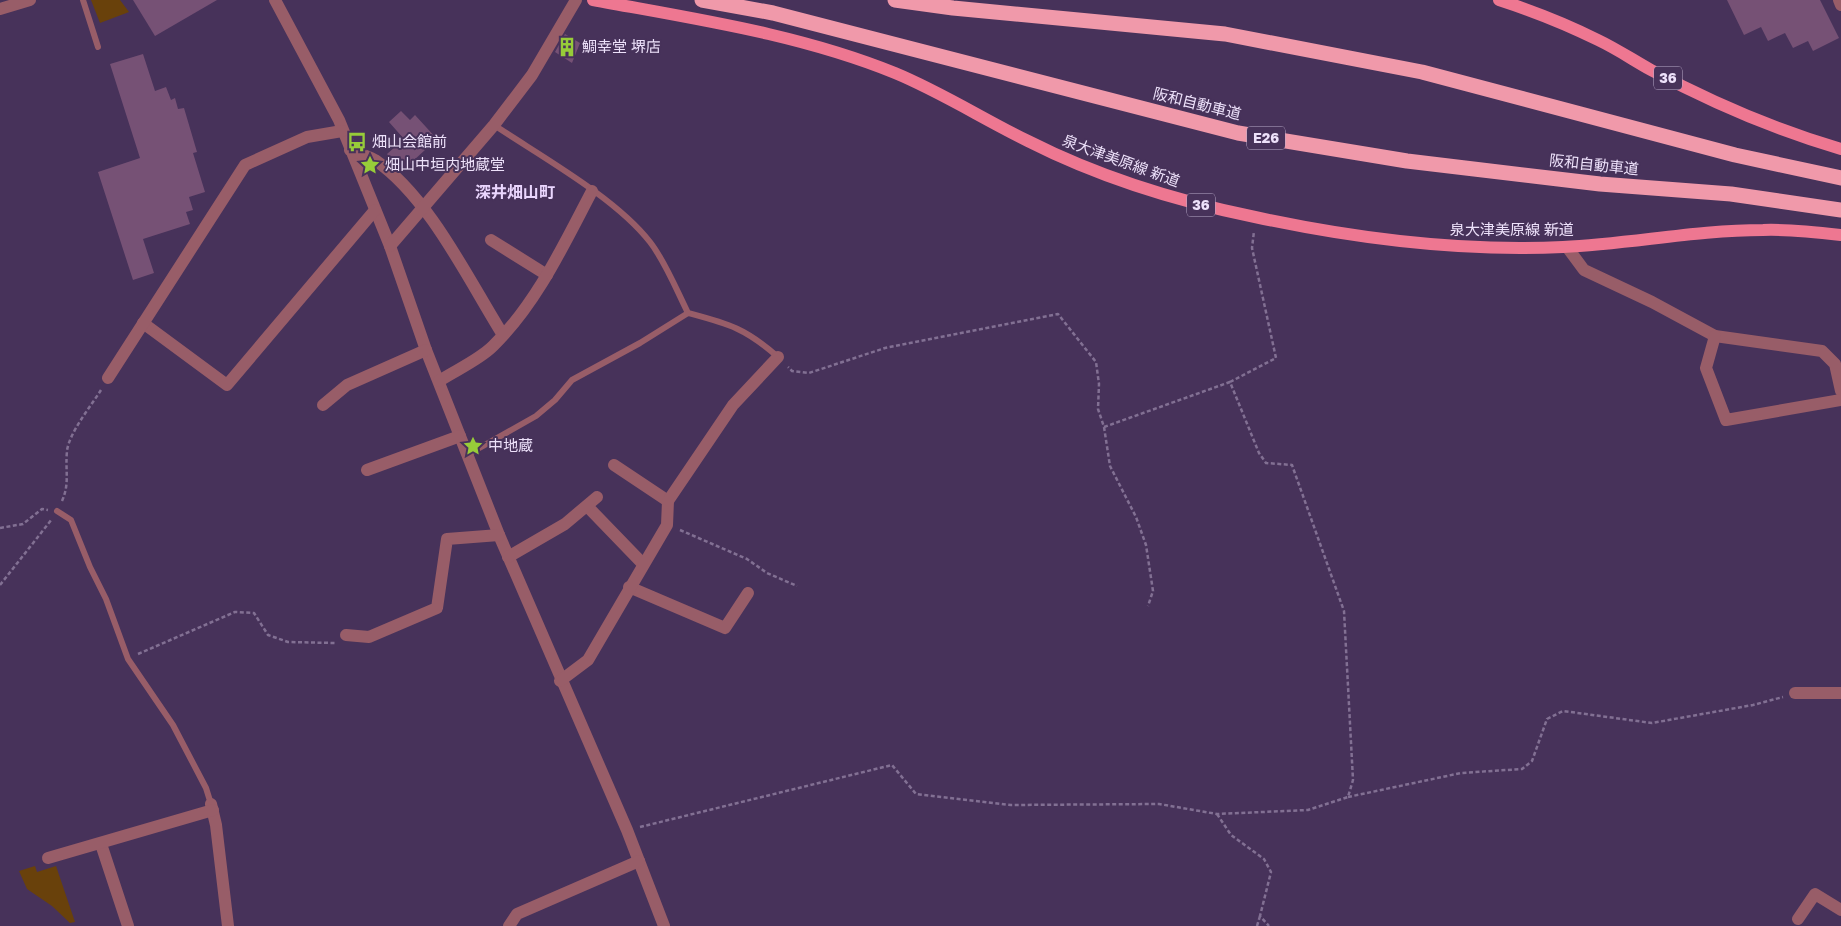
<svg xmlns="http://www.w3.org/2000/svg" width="1841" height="926" viewBox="0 0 1841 926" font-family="'Golos Text','Noto Sans JP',sans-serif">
<rect width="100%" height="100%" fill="#47325a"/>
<g fill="#69410b">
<polygon points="91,0 120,0 129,12 100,23"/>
<polygon points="35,866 37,872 56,866 75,922 70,923 52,906 27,889 19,871"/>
</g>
<g fill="#765175">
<polygon points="133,0 217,0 155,36"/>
<polygon points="1727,0 1820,0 1839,38 1813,51 1808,41 1793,48 1785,33 1768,41 1761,27 1744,35"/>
<polygon points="565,34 580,43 572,63 555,52"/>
<polygon points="143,54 155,91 166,87 171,100 175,98 178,109 184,108 197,152 193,153 205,192 189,197 193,210 186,212 190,224 143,239 154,273 133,280 98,172 140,158 110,64"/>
<polygon points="401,111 410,120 415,115 437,139 402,171 387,154 404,139 389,122"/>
</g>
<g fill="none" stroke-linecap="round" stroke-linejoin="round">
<g stroke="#827093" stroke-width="2.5" stroke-dasharray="4 2.5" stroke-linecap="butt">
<polyline points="1230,382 1276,358 1252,248 1254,231"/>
<polyline points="1104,427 1110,466 1136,517 1146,545 1153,591 1148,606"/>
<path d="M62 501C70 483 65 471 67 451 69 433 91 406 101 390"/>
<polyline points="0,528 23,524 42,509 48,510"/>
<polyline points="680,530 747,559 767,573 797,586"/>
<polyline points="0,585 52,519"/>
<polyline points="138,654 235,612 254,613 268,635 288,642 335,643"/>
<polyline points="1348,797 1461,773 1522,769 1532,761 1547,719 1563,711 1652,723 1753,705 1783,697"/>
<polyline points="1217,814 1231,835 1264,859 1271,872 1260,916 1269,926"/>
<polyline points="640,827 892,765 916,794 1011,805 1159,804 1217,814 1308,810 1348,797 1353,780 1344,611 1292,465 1266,463 1259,453 1230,382 1104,427 1098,409 1099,384 1096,362 1058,314 885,348 809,373 792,371 788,367"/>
<polyline points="1257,926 1260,916"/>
</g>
<g stroke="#985d68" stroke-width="6">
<polyline points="83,0 98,47"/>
<path d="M494 125C542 157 616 198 650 242 665 261 677 291 688 313 729 324 745 328 778 357"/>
<polyline points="467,455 536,416 555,400 572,380 640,343 688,313"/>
<polyline points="57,511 71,520 90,567 106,599 128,659 173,725 206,788 211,804"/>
</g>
<g stroke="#985d68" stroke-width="12">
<polyline points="275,0 339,120 390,246 426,350 499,535 627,830 664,926"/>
<polyline points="1839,0 1841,5"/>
<polyline points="0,9 30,0"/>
<path d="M350 150C358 153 367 156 375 160 429 197 468 279 503 335"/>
<polyline points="491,240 547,275"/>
<polyline points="390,246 494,125 532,75 576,0"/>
<polyline points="1567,247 1584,270 1652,302 1715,336 1822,351 1835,364 1841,391"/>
<polyline points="143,323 227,385 375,210"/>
<polyline points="1715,336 1706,368 1726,420 1841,400"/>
<polyline points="108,378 245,165 307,137 342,131"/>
<path d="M439 381C456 370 479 360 493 346 537 303 564 244 592 191"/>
<polyline points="323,405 347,385 426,350"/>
<polyline points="614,465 668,501"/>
<polyline points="367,470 460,436"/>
<polyline points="587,506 643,564"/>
<polyline points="508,557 565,524 597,497"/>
<polyline points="629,587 725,628 748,593"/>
<polyline points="346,635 369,637 437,608 447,539 499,535"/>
<polyline points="560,681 588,660 667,525 668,501 733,405 778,357"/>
<polyline points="1795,693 1841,693"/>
<polyline points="211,804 216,825 228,926"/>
<polyline points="101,844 128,926"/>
<polyline points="48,858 213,810"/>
<polyline points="1798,919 1815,894 1841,910"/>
<polyline points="509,926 517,914 639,861"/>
</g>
<g stroke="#ee7791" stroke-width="12">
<path d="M593 0C695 19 799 34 895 73 941 92 983 119 1028 141 1099 177 1176 201 1255 217 1357 239 1459 252 1563 247 1630 244 1696 230 1763 230 1789 229 1815 232 1841 235"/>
<path d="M1499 0C1533 11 1566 24 1598 40 1617 49 1633 60 1651 70 1711 102 1776 130 1841 149"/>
</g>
<g stroke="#f099aa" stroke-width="15">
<polyline points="702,0 773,13 1238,133 1407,161 1600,184 1731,194 1841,210"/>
<polyline points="895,0 953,8 1225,34 1422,72 1735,155 1841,178"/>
</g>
</g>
<defs>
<symbol id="building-bare" viewBox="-9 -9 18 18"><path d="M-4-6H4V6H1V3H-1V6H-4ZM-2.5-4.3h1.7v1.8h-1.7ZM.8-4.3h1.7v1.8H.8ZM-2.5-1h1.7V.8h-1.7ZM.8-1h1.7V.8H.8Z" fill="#97cc39" stroke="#47325a" stroke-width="2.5" paint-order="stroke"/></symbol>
<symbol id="bus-bare" viewBox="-9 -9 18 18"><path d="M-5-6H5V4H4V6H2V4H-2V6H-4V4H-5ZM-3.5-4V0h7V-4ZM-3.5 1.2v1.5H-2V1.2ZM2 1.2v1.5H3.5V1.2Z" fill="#97cc39" stroke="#47325a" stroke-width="2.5" paint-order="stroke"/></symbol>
<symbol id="sight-bare" viewBox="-9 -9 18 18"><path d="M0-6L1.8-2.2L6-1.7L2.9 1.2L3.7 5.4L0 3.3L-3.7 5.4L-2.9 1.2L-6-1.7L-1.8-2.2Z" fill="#97cc39" stroke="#47325a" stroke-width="2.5" paint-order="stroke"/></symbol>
</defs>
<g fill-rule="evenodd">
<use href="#building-bare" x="553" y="33" width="28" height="28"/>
<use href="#bus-bare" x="343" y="128" width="28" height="28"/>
<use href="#sight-bare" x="356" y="151" width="28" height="28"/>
<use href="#sight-bare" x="459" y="432" width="28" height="28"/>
</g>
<g text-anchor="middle" stroke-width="4" stroke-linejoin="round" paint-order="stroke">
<g fill="#47325a" stroke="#bbacca" stroke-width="1">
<rect x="1654" y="66.5" width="28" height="23" rx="4"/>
<rect x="1247" y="126.5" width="38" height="23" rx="4"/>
<rect x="1187" y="193.5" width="28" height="23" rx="4"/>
</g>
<g font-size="14" font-weight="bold" fill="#ede1fa">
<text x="1668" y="83">36</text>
<text x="1266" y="143">E26</text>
<text x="1201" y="210">36</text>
</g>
<g font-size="15" fill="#ede1fa" stroke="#47325a" text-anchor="start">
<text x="582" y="52">鯛幸堂 堺店</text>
<text x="372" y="147">畑山会館前</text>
<text x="385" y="170">畑山中垣内地蔵堂</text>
<text x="488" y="451">中地蔵</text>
</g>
<g font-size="15" fill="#ede1fa" stroke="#47325a">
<text transform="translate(1197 104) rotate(14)" y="5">阪和自動車道</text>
<text transform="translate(1121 161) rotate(20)" y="5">泉大津美原線 新道</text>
<text transform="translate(1594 165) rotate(6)" y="5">阪和自動車道</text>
<text x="1512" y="235">泉大津美原線 新道</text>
</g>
<g font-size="16" font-weight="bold" fill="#ead6fe" stroke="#47325a">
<text x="515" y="198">深井畑山町</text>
</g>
</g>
</svg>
